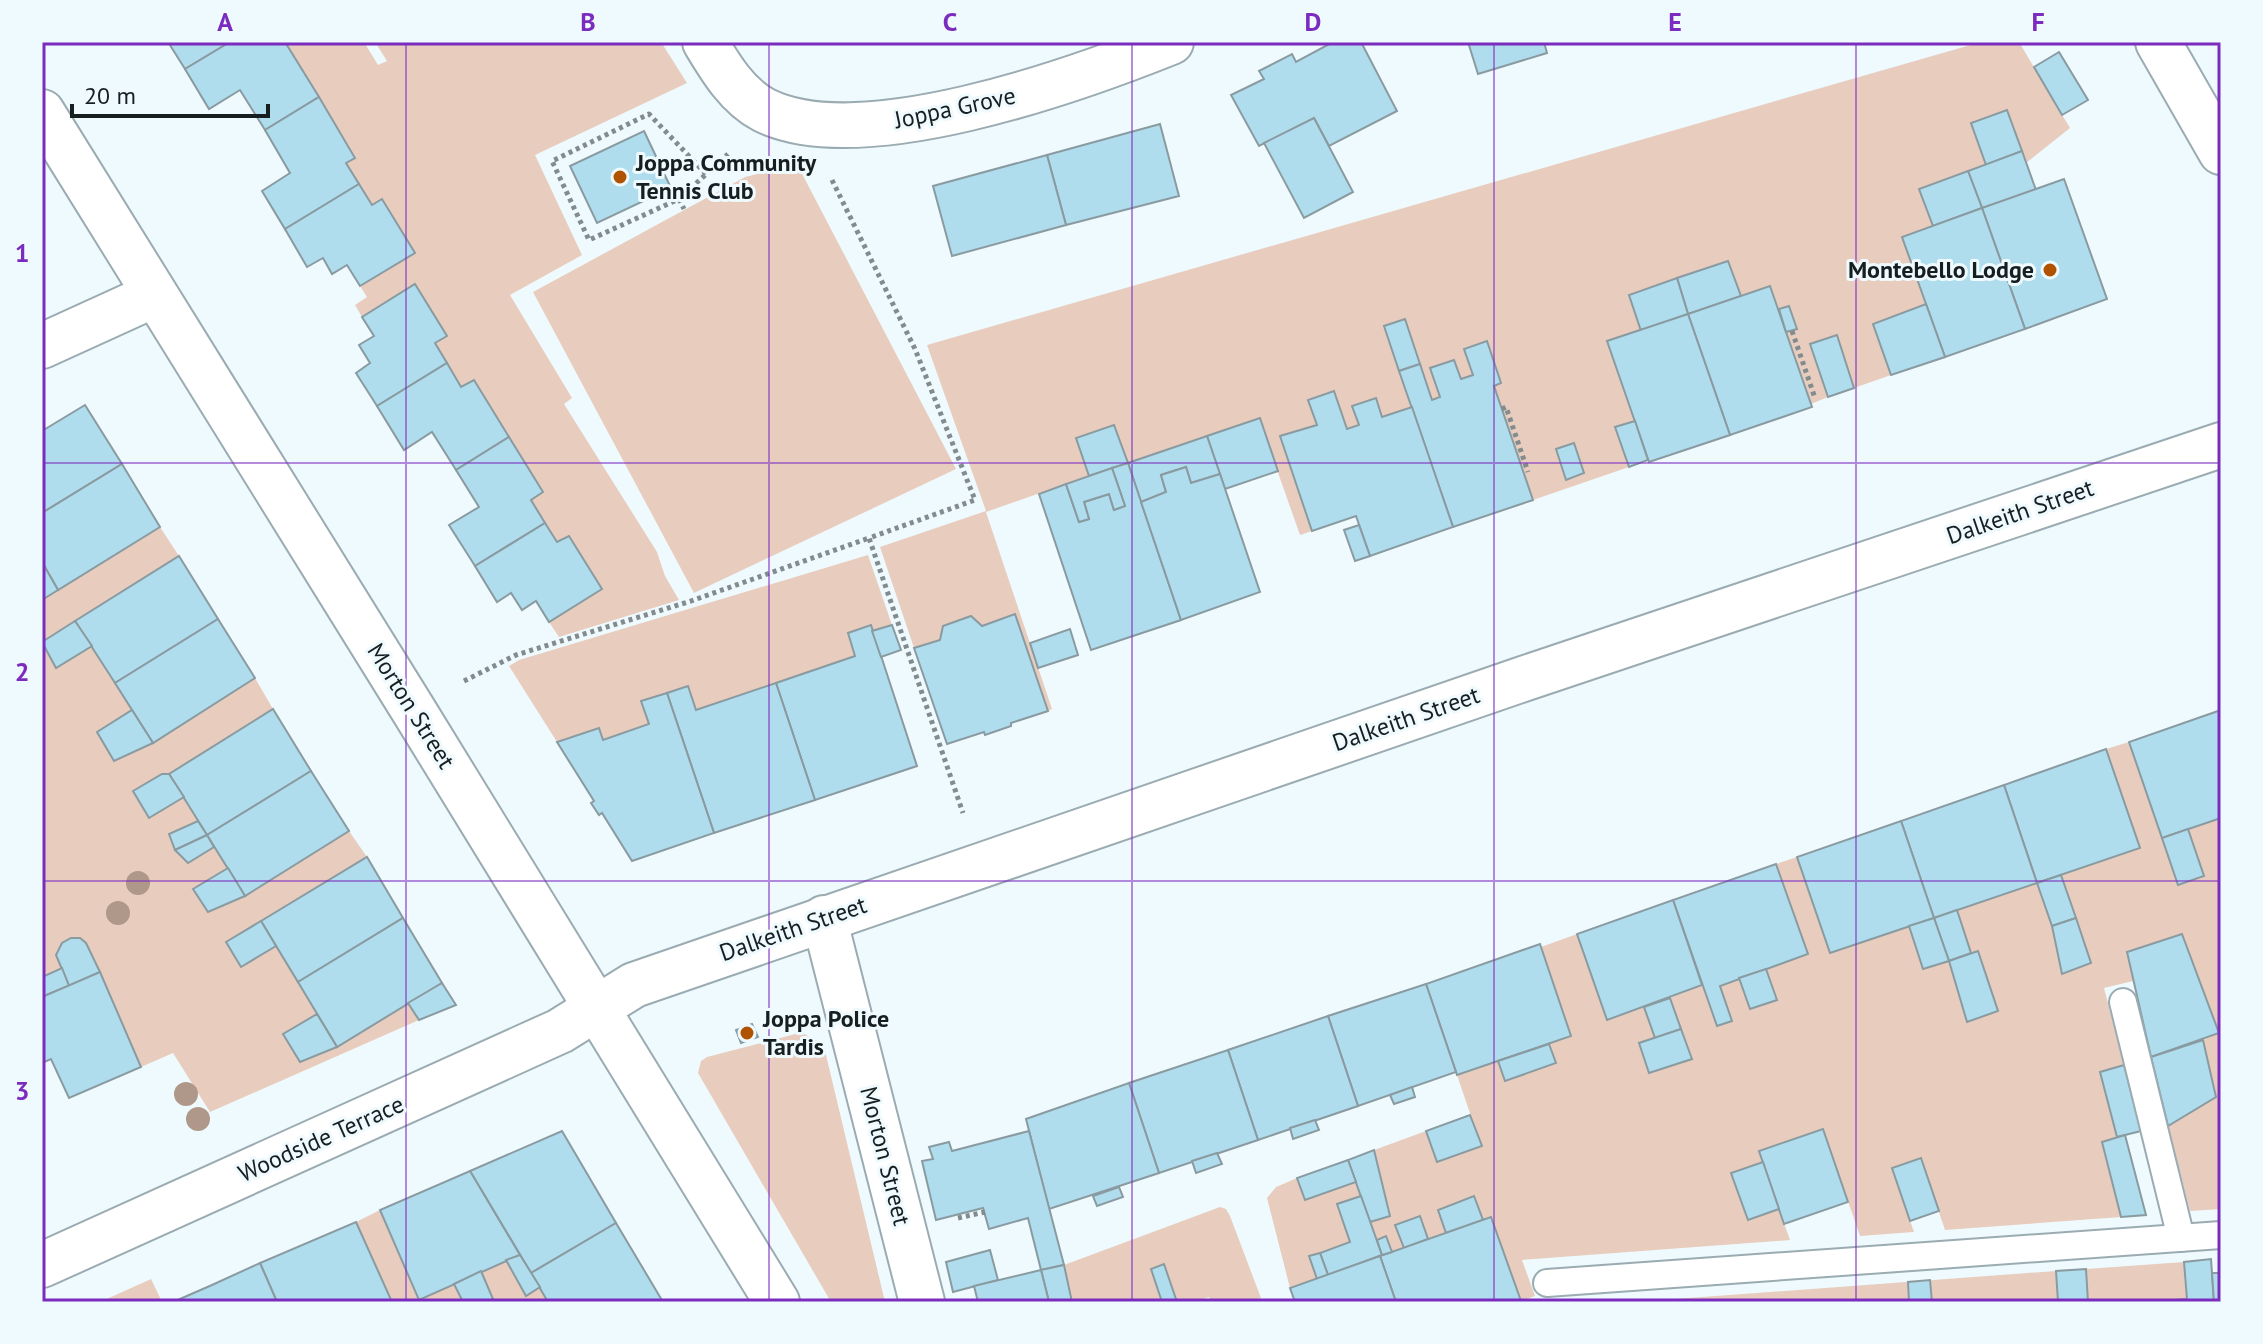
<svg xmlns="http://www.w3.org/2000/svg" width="2263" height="1344" viewBox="0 0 2263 1344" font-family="'PT Sans',sans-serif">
<rect width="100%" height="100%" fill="#effafe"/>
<g fill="#e8cdbe">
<polygon points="285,42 364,42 378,65 387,61 375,42 661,42 687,83 535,155 582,255 510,295 572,398 564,404 657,552 665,576 679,600 559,637 549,622 602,588 569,536 557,542 531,500 543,491 474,380 461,387 435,343 447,335 415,284 362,317 355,305 367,297 360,286 414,253 382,199 372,205 346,163 355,157"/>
<polygon points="1981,42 2019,42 2070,128 2026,163 2007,111 1971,123 1986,165 1920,189 1933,226 1902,238 1926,304 1873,324 1891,375 1854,388 1837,335 1811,344 1828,397 1811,404 1786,332 1797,329 1789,306 1779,309 1770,286 1741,296 1728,261 1629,295 1641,331 1607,342 1635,421 1615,428 1629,467 1533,500 1494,386 1501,383 1487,341 1464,349 1473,375 1461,379 1454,360 1430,368 1440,397 1432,400 1404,319 1384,326 1412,407 1382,417 1376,399 1353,407 1359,425 1347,429 1333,391 1309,400 1317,425 1280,437 1312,531 1300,535 1259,419 1128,463 1114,425 1077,438 1089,476 986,512 1052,709 1048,711 1015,615 982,626 971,616 943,626 940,640 914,648 880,547 986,511 927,345"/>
<polygon points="797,164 956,469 694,593 533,292 745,177"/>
<polygon points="160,527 179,556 42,642 42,600"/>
<polygon points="868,555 892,625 872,631 870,625 848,633 855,656 696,710 688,686 642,701 649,724 603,740 599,728 557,742 509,666 519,660"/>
<path d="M42 645 56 668 92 646 132 710 97 732 114 760 153 743 255 678 273 709 169 774H162L133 791 149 817 184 797 198 821 170 834 188 862 214 847 228 868 193 889 208 912 245 896 349 831 367 857 227 942 241 966 276 946 317 1014 283 1034 300 1062 337 1047 408 1003 419 1020 210 1112 173 1053 141 1067 86 943C73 934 60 940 56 955L62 968 42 977Z"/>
<polygon points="2129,742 2178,885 2204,876 2188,829 2221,818 2221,1209 2190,1211 2168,1126 2216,1097 2203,1040 2219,1033 2182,934 2127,951 2133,981 2104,988 2124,1065 2100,1073 2117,1137 2102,1142 2121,1217 1945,1230 1921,1159 1892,1169 1914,1232 1860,1236 1823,1129 1763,1162 1732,1173 1748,1220 1779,1209 1790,1240 1522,1260 1535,1296 1521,1301 1491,1217 1483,1220 1474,1196 1439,1210 1446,1233 1428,1239 1419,1216 1396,1225 1404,1248 1392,1252 1386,1236 1377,1240 1370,1222 1390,1215 1374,1150 1426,1131 1437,1162 1481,1146 1457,1075 1498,1061 1506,1081 1555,1063 1549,1044 1571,1035 1541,947 1577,934 1607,1019 1644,1007 1655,1038 1639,1043 1649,1072 1692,1058 1670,998 1702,985 1716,1025 1732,1020 1720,986 1739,978 1750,1009 1776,1000 1766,969 1807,954 1776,864 1797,857 1909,926 1923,968 1949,961 1967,1022 1998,1011 1978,952 1971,953 1957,910 2037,883 2052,926 2062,974 2091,963 2061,875 2139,848 2106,749"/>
<path d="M799 1033C813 1036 821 1043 826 1055L885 1302H831L698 1073 701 1061 707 1057Z"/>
<polygon points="1297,1178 1305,1200 1356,1182 1361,1196 1337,1205 1350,1242 1309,1256 1317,1279 1290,1288 1267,1198 1276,1187"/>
<polygon points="1220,1207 1226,1209 1230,1216 1261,1298 1250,1302 1211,1302 1209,1297 1193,1302 1177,1302 1163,1264 1151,1269 1162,1302 1072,1302 1064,1265"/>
<polygon points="380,1210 419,1299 454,1284 463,1302 392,1302 356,1222"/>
<polygon points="506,1260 526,1296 540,1287 548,1302 487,1302 493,1299 481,1271"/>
<polygon points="2184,1262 2187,1299 2175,1300 2174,1302 2088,1302 2086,1269"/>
<polygon points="2056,1271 2058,1302 1675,1302 1675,1299"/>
<polygon points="151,1279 162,1302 100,1302"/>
</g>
<g fill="#b0dded" stroke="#899ba1" stroke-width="2">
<polygon points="168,42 230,42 185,69"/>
<polygon points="230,42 285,42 319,97 265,130 240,90 209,109 185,69"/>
<polygon points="1333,42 1361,42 1397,111 1329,146 1314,118 1259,146 1231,95 1264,79 1259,71 1292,54 1296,62"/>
<polygon points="1468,42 1544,42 1547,53 1478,74"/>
<polygon points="2059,52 2088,100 2062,115 2034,67"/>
<polygon points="319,97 355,158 346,163 359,184 285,229 262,191 290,173 265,130"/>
<polygon points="2007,110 2022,151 1986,165 1971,123"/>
<polygon points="1314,118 1353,192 1304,218 1264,143"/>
<polygon points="1160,124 1179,196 1066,225 1047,155"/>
<polygon points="644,131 671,188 597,223 570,166"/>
<polygon points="2022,151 2036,190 1982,208 1968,171"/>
<polygon points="1047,155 1066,225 952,256 933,186"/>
<polygon points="1968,171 1982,208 1933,226 1919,189"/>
<polygon points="2064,179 2107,299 2025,329 1982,208"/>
<polygon points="359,184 372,205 382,199 415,253 360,286 347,265 332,274 323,258 307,267 285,229"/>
<polygon points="1982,208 2025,329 1945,357 1902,237"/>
<polygon points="1728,261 1741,296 1688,314 1677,278"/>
<polygon points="1677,278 1688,314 1641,331 1629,295"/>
<polygon points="415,284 447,336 435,343 447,363 377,406 356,373 370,363 359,345 374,336 362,317"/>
<polygon points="1770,286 1812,407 1730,435 1688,314"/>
<polygon points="1926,304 1945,357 1891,375 1873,324"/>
<polygon points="1789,306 1797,329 1786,332 1779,309"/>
<polygon points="1688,314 1730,435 1649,462 1607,341"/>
<polygon points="1405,319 1420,364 1399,371 1384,326"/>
<polygon points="1837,335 1854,388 1828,397 1810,344"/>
<polygon points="1487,341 1501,383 1494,386 1533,500 1453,527 1399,371 1420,364 1432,400 1440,397 1430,368 1454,360 1461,379 1473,375 1464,349"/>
<polygon points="447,363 461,387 474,380 509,437 456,470 432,432 404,450 377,406"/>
<polygon points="1334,391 1347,429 1359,425 1352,406 1376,398 1382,417 1412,407 1453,527 1370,556 1356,516 1312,531 1280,436 1317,425 1308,400"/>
<polygon points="85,405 122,464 42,513 42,431"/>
<polygon points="1260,418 1278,471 1225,489 1207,436"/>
<polygon points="1635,421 1648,460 1629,467 1615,427"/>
<polygon points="1114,425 1128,463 1089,476 1076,438"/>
<polygon points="1207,436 1220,474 1191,483 1186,467 1161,475 1166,492 1141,502 1128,463"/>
<polygon points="509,437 543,492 531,500 545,523 475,566 449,525 479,507 456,470"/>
<polygon points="1574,443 1584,473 1566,480 1556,449"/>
<polygon points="1128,463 1181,620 1091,650 1039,494 1066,484 1079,522 1089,519 1084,502 1109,494 1114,510 1125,506 1112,468"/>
<polygon points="122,464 160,527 58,590 42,562 42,513"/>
<polygon points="1186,467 1191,483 1220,474 1260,592 1181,620 1141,502 1166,492 1161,475"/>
<polygon points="1112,468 1125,506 1114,510 1109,494 1084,502 1089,519 1079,522 1066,484"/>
<polygon points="545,523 557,542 569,536 602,589 549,622 536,601 522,610 511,593 497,602 475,566"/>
<polygon points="1359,525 1370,556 1355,561 1344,530"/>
<polygon points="179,556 218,619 115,683 75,621"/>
<polygon points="42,562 58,590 42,600"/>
<polygon points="1015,614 1048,711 1011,723 1011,726 985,735 984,732 947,744 914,648 940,640 943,626 971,616 982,626"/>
<polygon points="218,619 255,678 153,743 115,683"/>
<polygon points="75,621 92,646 56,668 42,642"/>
<polygon points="871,625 917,766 815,800 776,683 855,656 848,633"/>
<polygon points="892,625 901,650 881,657 872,631"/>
<polygon points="1070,629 1078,655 1038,668 1030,643"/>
<polygon points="776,683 815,800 714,833 667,693 688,686 696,710"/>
<polygon points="667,693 714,833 632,861 602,813 599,815 591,803 594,801 557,742 599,728 603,740 649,724 641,701"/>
<polygon points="273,709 311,771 207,835 169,774"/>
<polygon points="132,710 153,743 114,761 97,732"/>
<polygon points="2221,710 2221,818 2162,838 2129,742"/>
<polygon points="2106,749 2140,848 2037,883 2004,785"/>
<polygon points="311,771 349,831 245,896 207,835"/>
<polygon points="162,774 169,774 184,797 149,818 133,791"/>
<polygon points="2004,785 2037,883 1934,918 1901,821"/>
<polygon points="198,821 207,835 175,850 169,834"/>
<polygon points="1901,821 1934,918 1830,953 1797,857"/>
<polygon points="2188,829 2204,876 2178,885 2162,838"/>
<polygon points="207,835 214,847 188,863 175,850"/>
<polygon points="367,857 403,918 298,982 261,921"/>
<polygon points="1776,864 1808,954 1720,986 1732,1021 1717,1026 1673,900"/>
<polygon points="228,868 245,896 208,912 193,889"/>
<polygon points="2061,875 2076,918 2052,926 2037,883"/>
<polygon points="1673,900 1702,985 1607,1020 1577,934"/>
<polygon points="1957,910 1971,953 1949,961 1934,918"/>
<polygon points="403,918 442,983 337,1047 298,982"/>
<polygon points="1934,918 1949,961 1923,969 1909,926"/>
<polygon points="2076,918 2091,963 2062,974 2052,926"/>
<polygon points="261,921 276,946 241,967 226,942"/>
<polygon points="2182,934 2219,1033 2151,1057 2127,952"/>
<polygon points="71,938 80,938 86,943 100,972 69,986 56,955 62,943"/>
<polygon points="1540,944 1571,1036 1457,1075 1426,984"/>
<polygon points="1978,951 1998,1011 1967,1022 1949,961"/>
<polygon points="62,968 69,986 44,996 42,977"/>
<polygon points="1766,969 1777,1000 1750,1009 1739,978"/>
<polygon points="100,972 141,1067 69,1098 51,1059 42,1063 42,997"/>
<polygon points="442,983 456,1005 419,1020 408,1003"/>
<polygon points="1426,984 1456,1072 1358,1106 1328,1016"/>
<polygon points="1670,998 1681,1029 1655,1038 1644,1007"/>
<polygon points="317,1014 337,1047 300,1062 283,1034"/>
<polygon points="1328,1016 1358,1106 1258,1140 1228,1050"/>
<polygon points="752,1024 758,1037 741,1043 736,1030"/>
<polygon points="1681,1029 1692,1059 1649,1073 1639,1043"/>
<polygon points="2203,1040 2216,1097 2168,1126 2151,1057"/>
<polygon points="1549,1044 1556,1063 1505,1081 1498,1061"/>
<polygon points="1228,1050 1258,1140 1159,1173 1129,1083"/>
<polygon points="2124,1065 2141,1131 2117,1137 2100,1072"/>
<polygon points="1129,1083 1159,1173 1049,1209 1026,1119"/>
<polygon points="1412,1087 1415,1097 1394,1104 1390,1095"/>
<polygon points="1470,1115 1482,1146 1437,1162 1426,1131"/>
<polygon points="1315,1120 1319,1130 1293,1139 1290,1128"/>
<polygon points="1823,1129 1848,1202 1784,1224 1759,1151"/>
<polygon points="562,1131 616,1223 531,1273 470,1171"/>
<polygon points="1029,1131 1064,1265 1041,1270 1028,1218 989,1229 983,1208 936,1220 922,1161 933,1159 929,1147 949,1142 952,1151"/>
<polygon points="2125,1135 2146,1215 2121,1217 2102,1142"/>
<polygon points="1374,1150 1390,1216 1370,1222 1348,1160"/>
<polygon points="1217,1153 1222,1164 1196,1173 1192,1161"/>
<polygon points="1921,1158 1939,1211 1910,1221 1892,1168"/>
<polygon points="1348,1160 1356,1182 1305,1200 1297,1178"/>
<polygon points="1763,1162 1779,1209 1748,1220 1731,1173"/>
<polygon points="470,1171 520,1255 419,1300 380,1210"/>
<polygon points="1119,1187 1123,1197 1097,1206 1093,1196"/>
<polygon points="1361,1196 1382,1255 1328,1275 1320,1253 1350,1242 1337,1204"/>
<polygon points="1474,1196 1483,1220 1446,1233 1438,1210"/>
<polygon points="1420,1216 1428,1239 1404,1248 1395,1225"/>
<polygon points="1491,1217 1521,1301 1396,1302 1380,1256"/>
<polygon points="356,1222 392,1302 277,1302 260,1263"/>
<polygon points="616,1223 663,1302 548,1302 531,1273"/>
<polygon points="1386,1236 1392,1252 1382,1255 1377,1240"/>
<polygon points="990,1250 998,1280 953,1292 946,1262"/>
<polygon points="1320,1253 1328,1275 1317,1279 1309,1256"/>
<polygon points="520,1255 540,1287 526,1296 506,1260"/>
<polygon points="1380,1256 1396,1302 1295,1302 1290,1288"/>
<polygon points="2211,1259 2214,1302 2174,1302 2174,1300 2187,1299 2184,1262"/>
<polygon points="260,1263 277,1302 173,1302 212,1285"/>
<polygon points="1164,1264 1177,1302 1162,1302 1151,1269"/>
<polygon points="1064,1265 1072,1302 1049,1302 1041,1270"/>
<polygon points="2086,1269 2088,1302 2058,1302 2056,1271"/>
<polygon points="1041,1270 1049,1302 978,1302 974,1286"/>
<polygon points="481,1271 493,1299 487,1302 463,1302 454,1284"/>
<polygon points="2212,1273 2221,1273 2221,1302 2214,1302"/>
<polygon points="1930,1280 1932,1302 1909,1302 1908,1282"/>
</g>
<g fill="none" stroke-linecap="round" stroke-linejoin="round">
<defs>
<g id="service">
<polyline points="2123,1002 2181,1238"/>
<polyline points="1547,1283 2221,1235"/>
</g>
<g id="minor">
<path d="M705 42C720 67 737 96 764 110 860 158 1076 80 1171 42"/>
<polyline points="2158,42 2221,152"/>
<polyline points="42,112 414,711 777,1302"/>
<polyline points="42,346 154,295"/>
<polyline points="824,918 922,1302"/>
<polyline points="42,1265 560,1031 634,985 1523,679 2221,445"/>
</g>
</defs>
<use href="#service" stroke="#9aacb2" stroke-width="30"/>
<use href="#minor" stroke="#9aacb2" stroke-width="48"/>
<g stroke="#828b8e" stroke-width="5" stroke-dasharray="4 4" stroke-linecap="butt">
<polyline points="706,174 649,114 552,161 589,240 679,199 728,154"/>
<polyline points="832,180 915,349 975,500 869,538 963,813"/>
<polyline points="679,199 684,209"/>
<polyline points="1792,331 1815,398"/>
<polyline points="1502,409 1506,407 1528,472"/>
<polyline points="464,681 516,655 691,601 869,538"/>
<polyline points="958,1218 985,1212"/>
</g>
<use href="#service" stroke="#fff" stroke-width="26"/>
<use href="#minor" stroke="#fff" stroke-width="44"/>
</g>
<g fill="#af9889">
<circle cx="138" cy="883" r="12"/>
<circle cx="118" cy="913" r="12"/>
<circle cx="186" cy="1094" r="12"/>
<circle cx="198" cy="1119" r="12"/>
</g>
<path fill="none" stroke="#7b2cbf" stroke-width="2" stroke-opacity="0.55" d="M406 42V1302M769 42V1302M1132 42V1302M1494 42V1302M1856 42V1302M42 463H2221M42 881H2221"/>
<g fill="#b05200" stroke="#effafe" stroke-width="3">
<circle cx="620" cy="177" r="8"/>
<circle cx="2050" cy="270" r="8"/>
<circle cx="747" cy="1033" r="8"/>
</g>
<g text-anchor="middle" stroke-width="6" stroke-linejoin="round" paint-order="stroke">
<g font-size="24" fill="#171e20" stroke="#effafe">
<text transform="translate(955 108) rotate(-12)" y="8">Joppa Grove</text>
<text transform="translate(2020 512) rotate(-19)" y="8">Dalkeith Street</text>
<text transform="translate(411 706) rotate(58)" y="8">Morton Street</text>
<text transform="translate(1406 719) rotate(-19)" y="8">Dalkeith Street</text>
<text transform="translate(793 929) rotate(-19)" y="8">Dalkeith Street</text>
<text transform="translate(321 1139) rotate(-24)" y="8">Woodside Terrace</text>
<text transform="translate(885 1156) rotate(76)" y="8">Morton Street</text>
</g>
<g font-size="24" font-weight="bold" fill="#171e20" stroke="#effafe" text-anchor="start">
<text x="636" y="171">Joppa Community<tspan x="636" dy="28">Tennis Club</tspan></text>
<text x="2034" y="278" text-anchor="end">Montebello Lodge</text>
<text x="763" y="1027">Joppa Police<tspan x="763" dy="28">Tardis</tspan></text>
</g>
</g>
<rect width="2263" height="1344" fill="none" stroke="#effafe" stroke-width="88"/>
<path d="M72 104v12h196v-12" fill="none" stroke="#171e20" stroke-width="4"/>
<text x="84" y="104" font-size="24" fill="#171e20" stroke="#effafe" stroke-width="6" paint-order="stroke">20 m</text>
<rect x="44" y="44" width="2175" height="1256" fill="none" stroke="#7b2cbf" stroke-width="3"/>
<g font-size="26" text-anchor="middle" font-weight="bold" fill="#7b2cbf">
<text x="225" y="31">A</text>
<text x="588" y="31">B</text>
<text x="950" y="31">C</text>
<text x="1313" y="31">D</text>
<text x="1675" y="31">E</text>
<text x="2038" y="31">F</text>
<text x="22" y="262">1</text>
<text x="22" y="681">2</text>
<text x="22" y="1100">3</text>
</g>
</svg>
